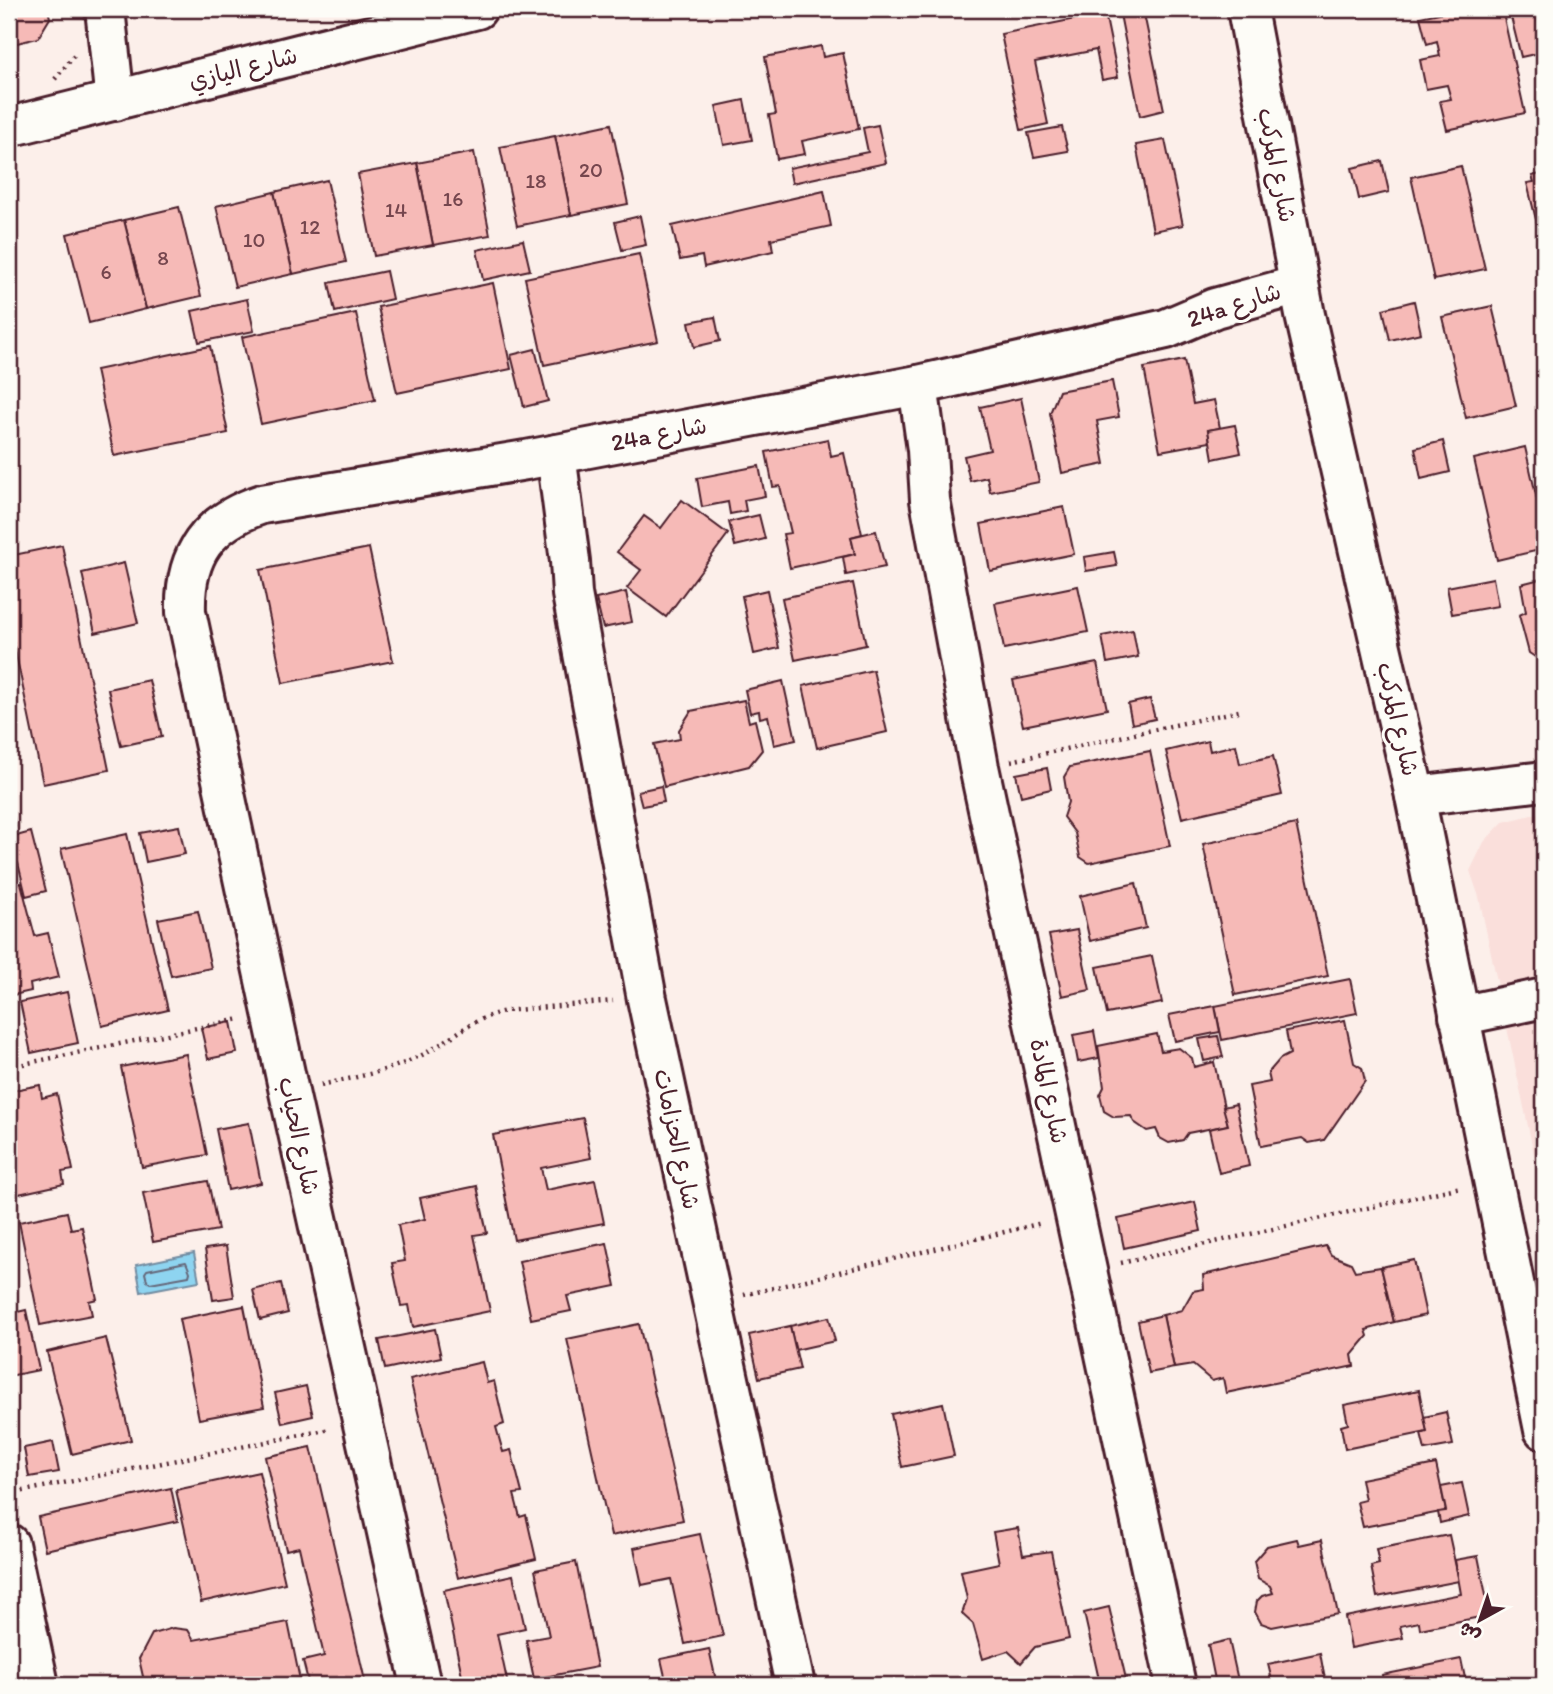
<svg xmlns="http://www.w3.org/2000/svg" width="1553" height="1694" viewBox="0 0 1553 1694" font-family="Itim,'Playpen Sans Arabic',sans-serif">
<rect width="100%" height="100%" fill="#fcefea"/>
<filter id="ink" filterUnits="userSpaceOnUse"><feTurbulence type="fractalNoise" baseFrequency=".0143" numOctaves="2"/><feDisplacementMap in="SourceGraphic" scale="14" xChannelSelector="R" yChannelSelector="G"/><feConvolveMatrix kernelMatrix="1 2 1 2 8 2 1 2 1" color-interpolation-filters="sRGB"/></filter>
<g filter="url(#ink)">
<polygon fill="#fadfdb" points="1544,812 1544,1201 1479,897 1470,871 1484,842 1503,822"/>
<polygon fill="#8ed4f0" stroke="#738ca1" stroke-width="2" points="194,1253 199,1281 141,1292 136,1265"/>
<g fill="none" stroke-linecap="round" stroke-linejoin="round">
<polygon stroke="#65677a" stroke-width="2" points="186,1262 190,1272 189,1276 150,1283 147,1281 145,1273 147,1270"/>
</g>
<g fill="#f6bab7" stroke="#4a1f2b" stroke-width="2">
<polygon points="9,9 48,9 50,18 38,38 9,45"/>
<polygon points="1119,9 1143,9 1164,110 1140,116"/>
<polygon points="1459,9 1502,9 1525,113 1447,130 1440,101 1451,99 1447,85 1426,89 1420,60 1440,56 1437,41 1427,44 1420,17"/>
<polygon points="1509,9 1535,9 1544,52 1521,57"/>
<polygon points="1105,13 1118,77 1102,80 1096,50 1035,62 1048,124 1021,130 1001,34"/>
<polygon points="821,46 823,57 843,53 859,129 802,141 805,154 777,159 769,115 776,114 765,57"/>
<polygon points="744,100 752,140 724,145 716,106"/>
<polygon points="611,124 628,204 571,215 555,136"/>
<polygon points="878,125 886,163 792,183 789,168 868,152 863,128"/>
<polygon points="1062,127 1068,151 1034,157 1028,133"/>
<polygon points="555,136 571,215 517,226 500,147"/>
<polygon points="1165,140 1183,225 1153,231 1136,145"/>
<polygon points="474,152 490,235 433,245 417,163"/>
<polygon points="1382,161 1389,192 1359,199 1352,168"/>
<polygon points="417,163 433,245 374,256 358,174"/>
<polygon points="1461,166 1485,269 1434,280 1411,177"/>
<polygon points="1544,173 1544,239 1541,240 1527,183 1534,182 1532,176"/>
<polygon points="327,180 346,262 293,274 274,192"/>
<polygon points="824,191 831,226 771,239 773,251 704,267 702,256 680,260 672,226"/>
<polygon points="274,192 293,274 235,287 216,206"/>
<polygon points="179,207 201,296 146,309 124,220"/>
<polygon points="640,216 646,245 622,250 615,222"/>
<polygon points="124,220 146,309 89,323 67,234"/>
<polygon points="523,240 530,270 483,280 477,250"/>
<polygon points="639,254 658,341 544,365 525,278"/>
<polygon points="386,271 392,299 335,312 329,283"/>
<polygon points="493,283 511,369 397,393 378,307"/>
<polygon points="247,299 254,331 199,342 192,311"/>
<polygon points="1414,301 1421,333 1390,340 1383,309"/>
<polygon points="1492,306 1516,406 1466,418 1442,317"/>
<polygon points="356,313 375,400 261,424 242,337"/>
<polygon points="715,317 720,341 694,347 689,322"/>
<polygon points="210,346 228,433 114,456 96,370"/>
<polygon points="535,349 548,401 524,407 511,355"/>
<polygon points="1184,360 1193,404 1214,400 1220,428 1208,430 1210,442 1160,451 1144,368"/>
<polygon points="1112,381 1119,417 1097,421 1105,464 1062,473 1050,413 1059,391"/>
<polygon points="1021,398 1039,482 990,492 987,477 970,481 964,456 990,450 980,407"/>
<polygon points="1235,425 1241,453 1213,459 1208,430"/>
<polygon points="828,439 831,456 844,453 862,534 851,537 855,554 790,568 783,534 791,533 780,486 773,487 766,452"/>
<polygon points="1443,441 1450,472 1421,479 1415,448"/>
<polygon points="1525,447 1544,530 1544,549 1497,560 1474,459"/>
<polygon points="759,466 765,496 744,500 746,511 730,514 728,502 702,507 697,478"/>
<polygon points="682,500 728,534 666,617 627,588 641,570 617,552 644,516 661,528"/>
<polygon points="1064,507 1074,554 990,571 981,524"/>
<polygon points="759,515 765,539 735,546 729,522"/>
<polygon points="876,531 885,567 846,575 843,557 855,554 851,537"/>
<polygon points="62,545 109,770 43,784 9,621 9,556"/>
<polygon points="369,548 393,661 283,683 260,570"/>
<polygon points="1114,552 1117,566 1086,571 1084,557"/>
<polygon points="124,563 138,623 95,633 82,573"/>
<polygon points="1493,578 1498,606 1452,614 1447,587"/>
<polygon points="1544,578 1544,663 1529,653 1519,615 1526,612 1521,584"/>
<polygon points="853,583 866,645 795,660 782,598"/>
<polygon points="1078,586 1088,632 1004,649 995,603"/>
<polygon points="767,590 779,648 754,654 742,596"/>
<polygon points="626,592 632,622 603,628 596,599"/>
<polygon points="1133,630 1138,657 1107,663 1102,636"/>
<polygon points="1097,663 1107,709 1023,726 1013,680"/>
<polygon points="873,670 887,732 817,748 803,686"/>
<polygon points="149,680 162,737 121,746 108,689"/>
<polygon points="783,681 796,740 774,745 768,716 760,718 759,711 750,713 745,690"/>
<polygon points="1150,699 1155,719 1132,724 1128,704"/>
<polygon points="744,700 749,722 755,720 762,750 749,766 664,787 654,744 680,739 679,730 691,711"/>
<polygon points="1208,741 1210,751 1236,745 1240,764 1273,756 1282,795 1182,818 1166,751"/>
<polygon points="1150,751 1170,846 1089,863 1080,857 1075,833 1063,817 1068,802 1064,777 1070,767"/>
<polygon points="1047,768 1051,789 1021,796 1016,774"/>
<polygon points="661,786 664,802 642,806 638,791"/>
<polygon points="9,795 15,826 9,827"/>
<polygon points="1296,824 1328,976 1235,995 1203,844"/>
<polygon points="179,826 185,854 146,862 140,833"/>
<polygon points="31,832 46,891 26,896 18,863 9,865 9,838"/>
<polygon points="127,834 168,1010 102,1026 61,849"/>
<polygon points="21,883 35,936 48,933 59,977 30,984 31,991 9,996 9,886"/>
<polygon points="1136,883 1146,928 1090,941 1080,896"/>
<polygon points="198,911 211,968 171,976 158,919"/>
<polygon points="1077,930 1090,990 1062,996 1049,935"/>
<polygon points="1152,956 1162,1003 1107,1014 1097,967"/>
<polygon points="1350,979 1357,1013 1222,1040 1215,1006"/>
<polygon points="67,992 78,1043 31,1053 20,1002"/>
<polygon points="1215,1006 1220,1032 1175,1041 1169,1015"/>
<polygon points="1345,1020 1354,1063 1362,1068 1365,1081 1324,1140 1309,1143 1302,1138 1261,1146 1249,1086 1270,1082 1268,1073 1280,1059 1290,1054 1286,1031"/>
<polygon points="231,1022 237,1053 208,1059 201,1028"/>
<polygon points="1094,1031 1099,1058 1078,1062 1073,1035"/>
<polygon points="1157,1034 1161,1051 1179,1048 1192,1058 1194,1067 1214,1062 1228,1125 1188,1133 1183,1140 1169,1143 1160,1138 1156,1129 1147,1131 1134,1122 1131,1116 1114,1117 1104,1111 1100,1095 1104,1087 1098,1046"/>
<polygon points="1218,1036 1223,1057 1204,1061 1199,1039"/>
<polygon points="186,1054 207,1155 142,1167 121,1067"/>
<polygon points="40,1085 42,1098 57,1094 73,1170 62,1172 64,1184 14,1195 9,1171 9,1091"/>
<polygon points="1236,1104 1249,1166 1219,1173 1209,1129 1228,1125 1223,1107"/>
<polygon points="583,1118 591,1158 541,1168 546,1190 595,1180 604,1223 514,1240 493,1135"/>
<polygon points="249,1123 261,1183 228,1190 216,1129"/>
<polygon points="208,1181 218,1230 153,1242 143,1193"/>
<polygon points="477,1186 487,1233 474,1235 490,1311 413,1327 409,1305 401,1306 392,1263 405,1261 398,1225 425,1219 420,1198"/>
<polygon points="1195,1202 1201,1231 1124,1248 1118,1219"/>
<polygon points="67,1212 71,1229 82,1227 97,1299 89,1301 92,1315 40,1325 19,1222"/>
<polygon points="607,1243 616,1286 567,1296 571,1311 531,1319 519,1261"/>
<polygon points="226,1246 234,1297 213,1300 205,1249"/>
<polygon points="1326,1246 1331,1255 1351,1263 1355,1271 1381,1267 1394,1322 1366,1330 1368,1336 1352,1355 1354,1366 1226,1393 1223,1378 1212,1381 1193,1365 1174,1368 1163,1315 1182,1310 1193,1291 1204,1289 1203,1275"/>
<polygon points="1414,1260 1426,1315 1394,1322 1381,1267"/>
<polygon points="281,1283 288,1313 260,1320 253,1290"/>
<polygon points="244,1306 264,1407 199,1419 179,1319"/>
<polygon points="26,1310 39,1370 9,1376 9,1314"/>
<polygon points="1163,1315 1174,1368 1149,1373 1138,1321"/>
<polygon points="829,1317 835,1341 795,1350 790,1326"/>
<polygon points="639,1324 683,1520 611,1536 567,1339"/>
<polygon points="790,1326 800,1369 759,1378 749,1335"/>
<polygon points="435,1329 441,1357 385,1369 379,1340"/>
<polygon points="106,1338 131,1440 72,1454 47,1352"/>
<polygon points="482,1362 487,1383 494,1381 504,1424 496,1427 503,1452 511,1450 522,1493 514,1494 520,1517 526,1515 536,1559 458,1578 410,1379"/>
<polygon points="306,1386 313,1416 282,1423 275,1393"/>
<polygon points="1419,1390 1427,1432 1345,1449 1341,1426 1348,1424 1344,1405"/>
<polygon points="943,1403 954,1456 902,1467 891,1414"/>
<polygon points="1446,1412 1453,1445 1425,1450 1421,1434 1427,1432 1424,1417"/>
<polygon points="53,1442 59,1472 29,1477 24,1448"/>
<polygon points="311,1447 366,1685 309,1685 303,1661 324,1656 299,1547 286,1550 265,1457"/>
<polygon points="1436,1464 1446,1511 1363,1527 1357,1502 1365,1500 1361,1479"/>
<polygon points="259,1472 285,1583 201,1602 176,1490"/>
<polygon points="1462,1483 1469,1516 1440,1523 1438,1512 1446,1511 1441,1487"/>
<polygon points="171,1488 178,1521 45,1550 38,1517"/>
<polygon points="1018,1528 1023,1555 1051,1551 1069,1639 1035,1647 1021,1663 1008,1651 983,1659 973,1624 962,1614 967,1599 961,1571 999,1563 993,1532"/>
<polygon points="700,1534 723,1636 685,1644 671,1579 642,1585 634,1548"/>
<polygon points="1449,1535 1459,1581 1377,1597 1371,1566 1379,1564 1376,1549"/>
<polygon points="1297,1539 1299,1545 1322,1540 1338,1614 1272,1627 1261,1623 1255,1612 1257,1601 1262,1596 1273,1593 1270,1586 1258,1579 1254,1561 1267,1546"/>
<polygon points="1478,1556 1490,1615 1420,1629 1419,1622 1400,1626 1403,1638 1351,1648 1345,1617 1461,1594 1455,1560"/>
<polygon points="576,1562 597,1667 534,1679 526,1640 549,1636 535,1570"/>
<polygon points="513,1575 525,1628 497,1634 508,1685 464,1685 444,1590"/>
<polygon points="1109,1607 1126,1679 1100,1684 1084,1613"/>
<polygon points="288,1622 301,1685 151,1685 144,1681 139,1659 152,1634 173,1628 188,1630 194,1640"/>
<polygon points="1229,1640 1239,1685 1216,1685 1208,1645"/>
<polygon points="709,1649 717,1685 667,1685 661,1659"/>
<polygon points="1320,1653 1326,1685 1296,1685 1295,1683 1273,1685 1268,1664"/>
<polygon points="1461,1659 1466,1683 1458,1685 1384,1685 1382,1675"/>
</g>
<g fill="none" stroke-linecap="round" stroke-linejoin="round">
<defs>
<g id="minor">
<polyline points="105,9 115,101"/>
<polyline points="1247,9 1305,315 1415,796 1544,1430"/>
<polyline points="9,127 477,9"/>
<polyline points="918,385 927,450 930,500 979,767 1176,1685"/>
<polyline points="556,454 570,561 572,594 647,999 795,1685"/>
<polyline points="1415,796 1544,781"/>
<polyline points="1459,1016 1544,998"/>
<polyline points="9,1544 39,1685"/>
<path d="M421 1685 289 1092 186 612C184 554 208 522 262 504L526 460 918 385 1166 329 1215 308 1299 285"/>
</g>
</defs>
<use href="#minor" stroke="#4a1f2b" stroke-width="44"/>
<g stroke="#4a1f2b" stroke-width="4.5" stroke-dasharray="2 5" stroke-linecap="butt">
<polyline points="55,79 74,56"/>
<polyline points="1011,761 1243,710"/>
<polyline points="9,1067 240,1019"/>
<path d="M321 1085C356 1077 392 1071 424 1054 455 1037 469 1020 505 1011L613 1001"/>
<polyline points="1121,1263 1461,1187"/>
<polyline points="744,1295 1042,1223"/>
<polyline points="9,1494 330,1429"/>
</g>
<use href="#minor" stroke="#fdfcf7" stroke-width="38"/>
</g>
</g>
<g text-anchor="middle" stroke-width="6" stroke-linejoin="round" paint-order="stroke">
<g font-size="21" fill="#75464e">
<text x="591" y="177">20</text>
<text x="536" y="188">18</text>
<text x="453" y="206">16</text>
<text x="396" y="217">14</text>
<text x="310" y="234">12</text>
<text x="254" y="247">10</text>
<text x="163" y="265">8</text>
<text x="106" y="279">6</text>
</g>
<g font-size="24" fill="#4a1f2b" stroke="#fdfcf7">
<text transform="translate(243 68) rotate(-14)" y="8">شارع اليازي</text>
<text transform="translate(1277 165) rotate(79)" y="8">شارع المركب</text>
<text transform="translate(1234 305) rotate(-18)" y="8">24a شارع</text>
<text transform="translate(659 434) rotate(-11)" y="8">24a شارع</text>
<text transform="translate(1398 719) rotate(77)" y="8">شارع المركب</text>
<text transform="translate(1049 1091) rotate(78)" y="8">شارع المادة</text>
<text transform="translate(299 1136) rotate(78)" y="8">شارع الحياب</text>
<text transform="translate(677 1139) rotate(78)" y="8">شارع الحزامات</text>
</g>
</g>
<rect width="1553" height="1694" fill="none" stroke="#fdfcf7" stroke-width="35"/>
<rect x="18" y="18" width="1518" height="1659" fill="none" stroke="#4a1f2b" stroke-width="2.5" filter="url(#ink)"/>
<g transform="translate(1480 1620) rotate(220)" stroke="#fdfcf7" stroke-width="5" paint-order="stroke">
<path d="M0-5L12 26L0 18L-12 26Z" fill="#4a1f2b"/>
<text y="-10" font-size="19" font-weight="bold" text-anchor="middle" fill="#4a1f2b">ش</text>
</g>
</svg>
